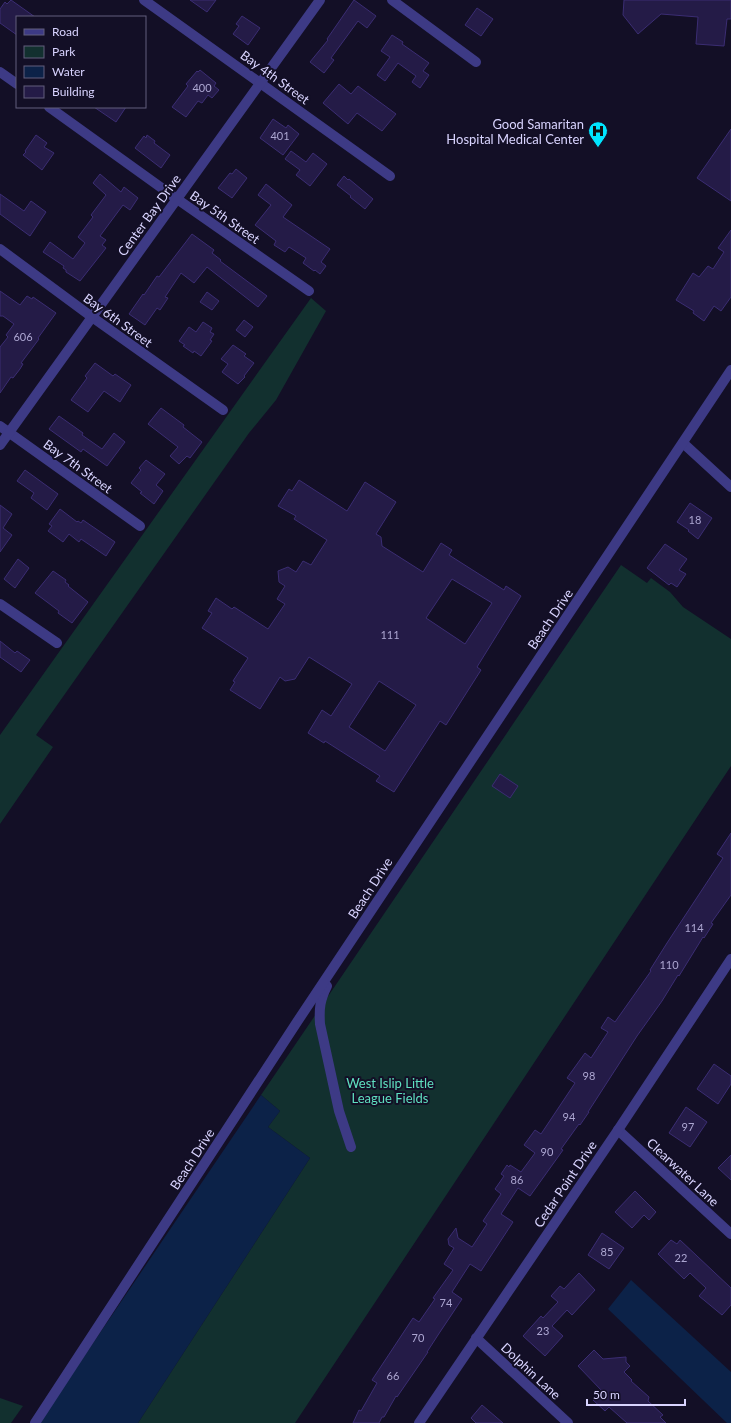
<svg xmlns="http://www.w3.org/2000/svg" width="731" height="1423" viewBox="0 0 731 1423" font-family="Lato,sans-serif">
<rect width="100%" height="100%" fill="#130f26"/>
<g fill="#12302f">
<polygon points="311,298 326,311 276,400 249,433 36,735 53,747 0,824 0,735"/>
<polygon points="621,565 647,583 651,578 670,592 683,607 731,639 731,766 295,1423 138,1423 310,1158 268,1127 280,1111 261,1095"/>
<polygon points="0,1398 23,1406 11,1423 0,1423"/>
</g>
<g fill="#0c2248">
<polygon points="261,1095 280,1111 268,1127 310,1158 138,1423 39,1423"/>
<polygon points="631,1280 731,1372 731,1423 727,1423 608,1309"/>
</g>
<g fill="#241b47" stroke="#3b2d73" fill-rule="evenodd">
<polygon points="11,0 35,17 17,17 17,35 0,23 0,9 5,2 7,4"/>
<polygon points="190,0 216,0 207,12"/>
<polygon points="354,0 376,16 367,28 358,21 331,58 334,60 324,73 310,62 328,40 327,39"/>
<polygon points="624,0 731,0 731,19 727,19 724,46 696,44 698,17 661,14 638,34 623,15"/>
<polygon points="477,8 493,19 481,36 465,25"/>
<polygon points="242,16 260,28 248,45 233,34 239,26 236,24"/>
<polygon points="392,35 403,42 402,44 429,63 423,71 429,75 420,88 412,82 416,76 398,63 385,81 377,75 390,57 381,51"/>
<polygon points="200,70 216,83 214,86 219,90 212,98 208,95 202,103 198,101 186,117 172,107 188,86 186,84 197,71 198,72"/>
<polygon points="339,84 351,94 358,86 396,114 382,131 357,113 348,124 323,103"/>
<polygon points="94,107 126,107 116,122"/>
<polygon points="273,119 286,128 288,125 299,134 283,155 260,138"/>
<polygon points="731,129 731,201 697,178"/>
<polygon points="36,135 47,143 44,147 54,153 42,170 23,155 26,152 25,151"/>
<polygon points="147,135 155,141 154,143 170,155 161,168 135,148 144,136 146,138"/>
<polygon points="291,151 306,162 313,153 327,164 310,186 296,175 300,170 285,159"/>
<polygon points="236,169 247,178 232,198 218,188 230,173 232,174"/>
<polygon points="100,174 121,192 124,187 138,198 130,210 123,205 100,236 106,240 102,245 106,248 80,281 66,272 66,270 63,268 64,266 43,252 50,242 73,259 85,243 78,237 93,217 91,215 106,195 93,183"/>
<polygon points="344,176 348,180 349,179 373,199 365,209 350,197 351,196 337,185"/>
<polygon points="266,184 292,205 283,217 330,249 321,262 326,266 320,274 315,270 314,271 303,263 306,258 289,247 285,252 274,245 276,241 255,225 271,205 258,195"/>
<polygon points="0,194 24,211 31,201 46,212 30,236 0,214"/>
<polygon points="731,230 731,297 721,311 714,306 704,321 693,313 694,311 676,300 693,273 699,277 708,266 713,269 724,252 718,248"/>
<polygon points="192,234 214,250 212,253 221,260 220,261 267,296 258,307 207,267 194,283 181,273 165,297 168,298 160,310 157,308 145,325 129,314 143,294 144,295 157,276 159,277"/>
<polygon points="0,291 20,305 27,296 32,299 33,297 56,313 38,338 39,339 21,363 23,364 20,369 13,378 11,377 0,393 0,347 8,337 6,335 14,324 3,316 0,316"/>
<polygon points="207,292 219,301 212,310 200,302"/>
<polygon points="244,320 253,327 245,337 236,330"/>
<polygon points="203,322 212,328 210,332 214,334 210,340 212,341 201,356 194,351 193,353 183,346 185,345 179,341 189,327 196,332"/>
<polygon points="233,345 246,354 244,356 254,363 244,376 245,377 238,384 222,372 228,364 221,359"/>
<polygon points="95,363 113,376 115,374 131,385 120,402 104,391 88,412 71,400 87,378 85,376"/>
<polygon points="161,408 184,425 183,427 202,442 190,458 187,456 179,464 170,456 178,447 148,424"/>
<polygon points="59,416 83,433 82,435 102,449 114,433 125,442 107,466 83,449 81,452 49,429"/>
<polygon points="146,460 165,474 156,485 163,491 154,504 140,493 142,492 131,483 141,470 139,468"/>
<polygon points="25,470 58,494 47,510 31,498 34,493 17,481"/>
<path d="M299 480 347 511 365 482 396 502 376 534 381 537 382 546 423 572 441 543 452 550 449 555 504 590 506 586 521 596 477 667 481 670 446 725 440 721 394 792 376 781 380 776 325 741 324 743 308 733 322 710 331 716 352 684 309 657 295 679 285 681 280 677 260 709 230 690 235 682 233 681 248 658 202 628 212 613 208 611 216 598 232 609 234 607 268 629 285 604 277 599 285 586 279 582 278 571 288 567 296 572 303 561 311 565 327 540 294 519 296 516 278 506 289 489 292 491ZM452 579 492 603 465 644 426 618ZM379 681 416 705 385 751 349 727Z"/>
<polygon points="690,503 712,518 698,539 688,531 689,530 677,522"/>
<polygon points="0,505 12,514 3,528 12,535 0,552"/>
<polygon points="60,509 77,522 78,521 81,523 83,520 115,542 106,556 81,539 79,542 69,534 63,542 48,531 52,526 49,524"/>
<polygon points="665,544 687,559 679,570 686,574 677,587 671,583 669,585 647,568"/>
<polygon points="18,559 29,568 15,588 4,579"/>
<polygon points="53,571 66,580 65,582 69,585 68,586 88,602 72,623 58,613 59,611 35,593"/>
<polygon points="0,641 15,653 17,651 30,660 21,672 0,657"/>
<polygon points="500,774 518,786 510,798 492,786"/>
<polygon points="731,833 731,895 711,923 713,924 704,938 703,937 679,976 678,975 662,1001 637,1036 588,1112 589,1112 580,1125 579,1124 561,1149 563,1150 530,1196 518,1188 501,1214 513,1222 481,1271 470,1264 452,1292 462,1299 438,1335 427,1352 428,1352 397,1397 396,1396 384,1417 382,1417 379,1423 353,1423 359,1410 361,1411 377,1383 372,1380 413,1318 419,1322 435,1299 433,1298 453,1270 444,1264 454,1248 449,1245 448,1239 456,1228 458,1238 472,1247 487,1224 483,1221 501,1194 495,1189 504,1176 501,1174 507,1165 509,1167 510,1165 521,1172 535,1153 524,1145 535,1130 541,1134 575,1083 567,1078 585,1053 591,1058 608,1032 601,1028 608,1017 615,1022 651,971 650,970 667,943 723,858 717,854"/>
<polygon points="714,1064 731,1076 731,1084 718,1104 697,1089"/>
<polygon points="686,1107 707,1122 690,1147 669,1133"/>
<polygon points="731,1155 731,1180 718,1168"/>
<polygon points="635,1191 656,1212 649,1220 644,1215 632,1228 615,1212"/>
<polygon points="602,1233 624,1248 609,1269 588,1255"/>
<polygon points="671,1240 677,1244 680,1240 731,1288 731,1305 722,1315 699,1296 706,1288 690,1273 684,1279 658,1254"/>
<polygon points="579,1273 595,1290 572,1315 567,1310 552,1326 563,1336 545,1356 523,1336 541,1316 543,1318 558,1302 551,1296 560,1286 564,1289"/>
<polygon points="594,1350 603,1359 626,1357 626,1362 630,1366 624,1372 632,1380 631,1381 649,1397 648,1401 663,1415 660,1417 666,1423 627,1423 609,1407 605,1411 593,1400 602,1391 578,1366"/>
<polygon points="482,1405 503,1423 476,1423 471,1418"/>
</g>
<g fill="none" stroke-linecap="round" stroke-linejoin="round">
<g stroke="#3d3a85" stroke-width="10">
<polyline points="144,0 390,176"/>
<polyline points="392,0 476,62"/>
<polyline points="0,72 17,84"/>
<polyline points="49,107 177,199 309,291"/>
<polyline points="0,249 92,317 223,410"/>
<polyline points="0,426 140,526"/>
<polyline points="683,443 731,487"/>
<polyline points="0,445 320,0"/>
<polyline points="0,604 57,643"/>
<path d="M327 986C320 1000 319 1008 320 1024L339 1111 351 1147"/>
<polyline points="618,1130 731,1234"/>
<polyline points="476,1338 568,1423"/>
<polyline points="35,1423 297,1022 731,370"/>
<polyline points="419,1423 618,1130 731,959"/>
</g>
</g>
<defs>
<symbol id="hospital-pin" viewBox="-11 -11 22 30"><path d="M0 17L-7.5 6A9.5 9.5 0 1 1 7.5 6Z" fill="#00e5ff" stroke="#130f26"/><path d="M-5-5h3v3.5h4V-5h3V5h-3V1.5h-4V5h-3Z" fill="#111"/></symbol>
</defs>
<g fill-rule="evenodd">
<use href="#hospital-pin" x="587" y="120" width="22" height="30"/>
</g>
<g text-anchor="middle" stroke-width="4" stroke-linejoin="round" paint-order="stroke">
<g font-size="11" fill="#aca6d1">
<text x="202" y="92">400</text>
<text x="280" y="140">401</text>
<text x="23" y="341">606</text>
<text x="695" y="524">18</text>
<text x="390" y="639">111</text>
<text x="694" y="932">114</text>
<text x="669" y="969">110</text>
<text x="589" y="1080">98</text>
<text x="569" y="1121">94</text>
<text x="688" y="1131">97</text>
<text x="547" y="1156">90</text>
<text x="517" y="1184">86</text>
<text x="607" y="1256">85</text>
<text x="681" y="1262">22</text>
<text x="446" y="1307">74</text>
<text x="543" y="1335">23</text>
<text x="418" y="1342">70</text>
<text x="393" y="1380">66</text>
</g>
<g font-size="13" fill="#d9d4ff" stroke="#130f26">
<text transform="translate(275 77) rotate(36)" y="5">Bay 4th Street</text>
<text transform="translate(149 215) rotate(-54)" y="5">Center Bay Drive</text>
<text transform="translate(225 217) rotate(35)" y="5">Bay 5th Street</text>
<text transform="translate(118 320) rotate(36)" y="5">Bay 6th Street</text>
<text transform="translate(78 466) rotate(36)" y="5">Bay 7th Street</text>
<text transform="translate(550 619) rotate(-56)" y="5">Beach Drive</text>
<text transform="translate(370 888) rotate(-57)" y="5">Beach Drive</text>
<text transform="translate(192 1159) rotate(-57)" y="5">Beach Drive</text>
<text transform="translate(683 1172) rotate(43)" y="5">Clearwater Lane</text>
<text transform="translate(565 1184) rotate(-56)" y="5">Cedar Point Drive</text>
<text transform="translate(531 1371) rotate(43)" y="5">Dolphin Lane</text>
</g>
<g font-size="13" fill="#d9d4ff" stroke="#130f26" text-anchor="end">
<text x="584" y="129">Good Samaritan<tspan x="584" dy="15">Hospital Medical Center</tspan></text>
</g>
<g font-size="13" fill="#5fe0c0" stroke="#130f26">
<text x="390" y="1088">West Islip Little<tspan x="390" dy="15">League Fields</tspan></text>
</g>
</g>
<rect x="16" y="16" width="130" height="92" fill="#130f26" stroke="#625e7d"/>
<rect x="24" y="29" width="20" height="6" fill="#3d3a85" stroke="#625e7d"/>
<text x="52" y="36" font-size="12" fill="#d9d4ff">Road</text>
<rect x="24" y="46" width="20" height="12" fill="#12302f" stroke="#625e7d"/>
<text x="52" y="56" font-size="12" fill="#d9d4ff">Park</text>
<rect x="24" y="66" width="20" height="12" fill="#0c2248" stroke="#625e7d"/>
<text x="52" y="76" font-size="12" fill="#d9d4ff">Water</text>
<rect x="24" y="86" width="20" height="12" fill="#241b47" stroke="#625e7d"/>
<text x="52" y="96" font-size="12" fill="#d9d4ff">Building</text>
<path d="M587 1399v6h98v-6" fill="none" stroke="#d9d4ff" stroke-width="2"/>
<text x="593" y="1399" font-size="12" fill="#d9d4ff" stroke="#130f26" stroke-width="3" paint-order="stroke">50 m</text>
</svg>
